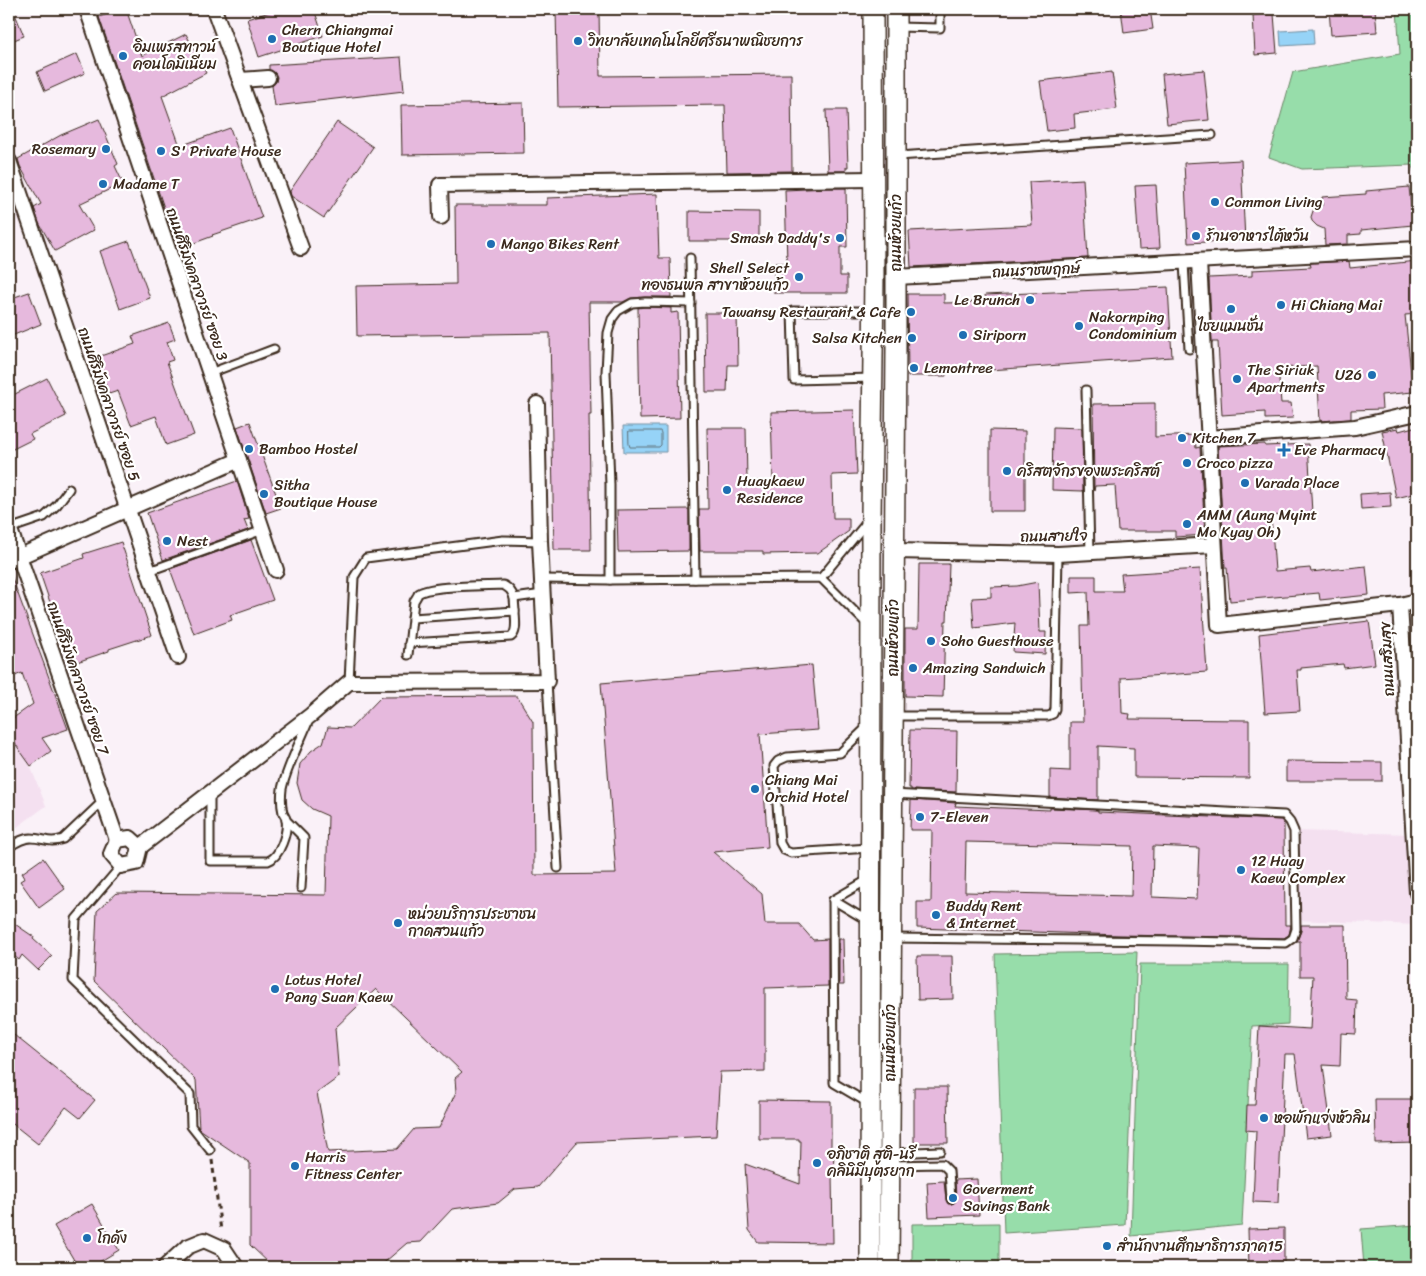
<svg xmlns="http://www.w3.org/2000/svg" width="1426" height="1276" viewBox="0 0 1426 1276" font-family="Sriracha,'Playpen Sans Thai',sans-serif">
<rect width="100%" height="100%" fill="#faf1f8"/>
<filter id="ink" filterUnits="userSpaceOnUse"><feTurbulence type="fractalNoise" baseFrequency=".02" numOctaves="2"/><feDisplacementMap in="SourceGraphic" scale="10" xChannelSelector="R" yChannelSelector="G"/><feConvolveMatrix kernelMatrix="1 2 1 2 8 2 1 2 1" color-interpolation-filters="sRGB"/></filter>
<g filter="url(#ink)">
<g fill="#f4e0f0">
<polygon points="9,712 46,806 9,833"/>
<polygon points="1294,831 1413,834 1417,897 1417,925 1296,920"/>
</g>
<g fill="#97ddaa" stroke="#698464">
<polygon points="1397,9 1417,9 1417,180 1412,165 1302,169 1269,157 1293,72 1400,54"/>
<polygon points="1137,952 1125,1225 1004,1233 995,954"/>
<polygon points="1140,964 1289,964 1288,1024 1252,1026 1242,1225 1131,1236"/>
<polygon points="999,1223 999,1267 912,1267 912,1224"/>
<polygon points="1417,1225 1417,1267 1364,1267 1361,1229"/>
</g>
<g fill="#96d3f7" stroke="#728fa0">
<polygon points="1313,29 1314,44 1281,46 1280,31"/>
<polygon points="623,426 666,426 666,452 624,452"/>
</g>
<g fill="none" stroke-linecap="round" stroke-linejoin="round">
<polygon stroke="#5f6e75" stroke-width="1" points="629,431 660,431 661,433 661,445 659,447 630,447 629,444"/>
</g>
<g fill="#e6b9dd" stroke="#3b2a1e" fill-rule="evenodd">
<polygon points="9,9 13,9 24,36 9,42"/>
<polygon points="123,9 126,9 142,56 186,34 206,73 162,96 180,146 230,128 262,218 212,235 213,236 178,249 99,17"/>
<polygon points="279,9 314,9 323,36 259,57 247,19"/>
<polygon points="556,9 599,9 600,76 791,74 792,171 727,172 725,105 558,107"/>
<polygon points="1121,9 1150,9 1153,29 1124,33"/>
<polygon points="1329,9 1375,9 1377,32 1331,35"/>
<polygon points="1274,14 1277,53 1255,55 1253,15"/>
<polygon points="77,54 85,73 45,91 37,72"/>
<polygon points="401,57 404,91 275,106 272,86 276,82 277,77 275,73 269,70 269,65"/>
<polygon points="1204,70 1209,120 1167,124 1162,74"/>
<polygon points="1112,72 1117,109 1074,114 1075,128 1047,131 1040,81"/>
<polygon points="523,103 524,153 402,155 401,105"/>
<polygon points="826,110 846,110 848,167 846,167 846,171 828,171"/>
<polygon points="99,119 118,164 115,166 123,183 79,204 94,230 55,251 39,223 34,208 41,204 20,166 18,159 61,135"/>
<polygon points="337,122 373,147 324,218 291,196 290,191"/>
<polygon points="1241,160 1245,240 1188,243 1184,163"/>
<polygon points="1083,179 1088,258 911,267 909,231 1032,225 1029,182"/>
<polygon points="1156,185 1160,248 1139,249 1135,186"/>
<polygon points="1409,187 1413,225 1361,230 1361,234 1348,235 1348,244 1325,245 1324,229 1317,226 1312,221 1311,217 1313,211 1315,208 1323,205 1322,197 1366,194 1366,191"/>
<polygon points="828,188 846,188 847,247 840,247 840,276 847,276 847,293 774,293 774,263 787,263 785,190"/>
<polygon points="657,194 659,258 670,258 671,297 645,297 631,298 623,302 589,302 591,415 589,415 591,550 554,550 550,333 357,336 356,286 456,284 455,205 547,205 547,198"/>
<polygon points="689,211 759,212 759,241 689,241"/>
<polygon points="129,241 150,298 120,309 100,251"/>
<polygon points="1349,261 1350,268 1417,261 1417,314 1405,315 1413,392 1381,395 1382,409 1351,410 1351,419 1320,421 1317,366 1278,368 1281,403 1291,403 1293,418 1265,419 1265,412 1222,415 1218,342 1212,342 1209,278 1252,276 1252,270 1311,267 1310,263"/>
<polygon points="1168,287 1172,357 990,370 990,366 945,367 946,376 908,376 907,294 944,294 944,303 986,302 985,295"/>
<polygon points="29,292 41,324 9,337 9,299"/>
<polygon points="645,307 671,308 671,313 678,312 680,418 640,419 638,308"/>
<polygon points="705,313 737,313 738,365 728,365 727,392 706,392"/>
<polygon points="169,323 175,339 167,342 173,360 167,362 194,435 166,445 156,416 131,425 118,391 109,394 102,375 98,377 92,359 135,344 132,336"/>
<polygon points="47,378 66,416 30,434 33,439 9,451 9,397"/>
<polygon points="1155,403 1155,437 1195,435 1196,448 1200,447 1205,535 1175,537 1175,531 1118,531 1115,485 1095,486 1094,491 1093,404"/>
<polygon points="854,410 857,474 832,475 833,518 849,518 849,531 818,553 763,554 763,551 700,551 699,509 708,509 707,428 746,428 747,481 773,481 771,412"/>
<polygon points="250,422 281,508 266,513 237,427"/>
<polygon points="1417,426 1417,485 1411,486 1413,494 1396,498 1382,431 1398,428 1399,431"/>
<polygon points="1053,427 1082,428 1083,491 1052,490"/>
<polygon points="990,430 1025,431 1025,511 990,511"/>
<polygon points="1265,444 1265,446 1308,444 1312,513 1271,516 1275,571 1310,568 1311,572 1366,566 1369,595 1320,600 1319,593 1230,601 1227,568 1225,568 1218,446"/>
<polygon points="237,481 249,519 244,520 248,530 163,560 147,513"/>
<polygon points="1390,492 1391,507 1361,509 1360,494"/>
<polygon points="689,509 689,551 618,552 617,510"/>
<polygon points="251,540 273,600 230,615 232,620 194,634 170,569"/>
<polygon points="121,542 152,635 109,649 109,651 71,664 40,573 84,558 83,554"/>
<polygon points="919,564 949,564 947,621 945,621 943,697 905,696 905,629 918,629"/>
<polygon points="1200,569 1207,672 1121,678 1122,713 1130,714 1129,719 1249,720 1249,778 1134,777 1134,748 1098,746 1098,800 1050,797 1050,770 1070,771 1070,722 1083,722 1081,626 1089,626 1088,592 1071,593 1071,576 1096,576 1096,591 1123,591 1121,574"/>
<polygon points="9,575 11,575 68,729 42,738 51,751 31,766 9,735 9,721 33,704 22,673 15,676 9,658"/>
<polygon points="1038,582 1040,632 1046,632 1045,654 1013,652 1015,623 974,628 972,598 991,597 991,587 1017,586"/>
<polygon points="1369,621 1375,664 1344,668 1343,664 1301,668 1301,670 1297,670 1300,711 1265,713 1259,634"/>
<path d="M812 665 818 730 760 734 768 847 713 852 762 894 765 924H799L813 940 828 939V986L765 988V1071L720 1072 716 1136 577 1142 538 1187 515 1189 498 1203 452 1209 421 1242 407 1243 379 1267H273L250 1245V1163L201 1130 199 1128 196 1080 94 981 97 911 117 893 326 895 328 816 312 809 302 800 297 783 300 764 311 751 323 743 328 727 351 728 381 697 517 696 533 722 534 875 616 874 601 683ZM376 989 462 1072 455 1078 456 1092 439 1128 414 1129 397 1149 328 1152 317 1093 339 1077 335 1028Z"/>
<polygon points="910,730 957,731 956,792 911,790 911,788 909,788"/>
<polygon points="1286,761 1382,762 1382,781 1286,781"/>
<path d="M911 800 956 803 955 806 1050 810V808L1098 810V812L1281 820 1284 824 1285 925H1291L1289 935 1284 938 1120 935 917 928V902H931L932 830H910ZM966 842 1132 846 1131 896 965 892ZM1153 846 1199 848 1197 899 1152 897Z"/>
<polygon points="43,858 65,889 39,908 20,881 25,878 22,873"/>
<polygon points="9,920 34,937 33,939 52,956 38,970 22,955 19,960 9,952"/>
<polygon points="1301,925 1345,925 1346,999 1357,1000 1356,1034 1341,1033 1340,1066 1323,1065 1332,1135 1306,1138 1295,1054 1285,1054 1278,1203 1253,1202 1256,1131 1246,1130 1247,1105 1255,1105 1259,1026 1310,1029 1313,976 1300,976 1300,941 1297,941 1301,931"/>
<polygon points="839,939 843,939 844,985 839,985"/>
<polygon points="917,956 952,956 953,999 918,1000"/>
<polygon points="9,1031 95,1100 80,1118 66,1107 38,1144 9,1121"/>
<polygon points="914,1087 947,1087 948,1143 914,1143"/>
<polygon points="1375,1099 1417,1099 1417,1143 1376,1144"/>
<polygon points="759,1100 831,1101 831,1153 834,1153 833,1174 832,1174 833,1243 758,1242 749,1230 745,1164 800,1184 801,1141 799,1141 799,1139 759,1139"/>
<polygon points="977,1179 979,1215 929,1217 927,1182 944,1181 946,1200 948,1204 951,1204 954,1203 956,1199 955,1180"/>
<polygon points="92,1204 119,1250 91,1267 78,1267 54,1226"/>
<polygon points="1284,1228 1284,1267 1249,1267 1248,1229"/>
</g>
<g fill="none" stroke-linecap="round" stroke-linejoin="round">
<defs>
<g id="lane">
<polyline points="896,27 940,28 940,9"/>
<polyline points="898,156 1212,135"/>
<polyline points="690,258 695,579"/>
<polyline points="1184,263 1189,349"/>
<polyline points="872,311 792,311 794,380 873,378"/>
<polyline points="210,373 274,349"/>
<polyline points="1086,390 1090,553"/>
<polyline points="9,529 44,517 57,505 69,489"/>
<polyline points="149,571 263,530"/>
<polyline points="821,578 867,522"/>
<polyline points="543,579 610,580 821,578 867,624"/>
<polyline points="610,580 610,485 606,372 608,333 612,319 618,311 632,303 645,302 691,303"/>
<polyline points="412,618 515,611 514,598"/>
<path d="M409 643 511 637C518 632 515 619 515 611"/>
<path d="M408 655 414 601C414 601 418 595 418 594 428 585 487 586 503 585 509 588 512 591 514 598L543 594"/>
<polyline points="547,681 558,868"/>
<polyline points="349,682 354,577 366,558 503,540 540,541"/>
<polyline points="893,716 1048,716 1053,714 1055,709 1058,554"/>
<polyline points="867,727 840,753 787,757 778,761 774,766 780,843 784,850 791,853 870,848"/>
<path d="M210 793V861H268C280 857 288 832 286 820 286 817 284 815 283 813 281 805 281 797 282 789 286 769 301 740 309 720"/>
<polyline points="286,820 304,838 301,888"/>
<path d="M9 847C15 843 23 838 31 838 44 838 49 844 63 839L103 801"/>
<polyline points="121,866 76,919 73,980 190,1094 191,1126 210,1150"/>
<polyline points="833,900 868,921"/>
<polyline points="892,938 1176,941 1286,943 1293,938 1296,929 1294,831 1290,822 1284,815 892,794"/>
<polyline points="868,1103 834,1083 833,900 869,879"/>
<polyline points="891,1153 940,1151"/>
<polyline points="890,1165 942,1164 949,1171 951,1199"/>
</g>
<g id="street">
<polyline points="87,9 276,570"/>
<polyline points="214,9 301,248"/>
<polyline points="240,80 268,78"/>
<polyline points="9,161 178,657"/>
<polyline points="441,217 440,185 873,179"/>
<polyline points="1199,262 1219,625 1400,605 1417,601"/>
<polyline points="896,277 1417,249"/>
<polyline points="1208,438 1355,427 1417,413"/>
<polyline points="9,527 117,840"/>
<polyline points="894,551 1058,554 1214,545"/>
<polyline points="9,561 239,460"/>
<polyline points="1400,605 1417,893"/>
<polygon points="130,838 140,847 136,863 121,866 111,854 117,840"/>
<polyline points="140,847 311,715 349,682 547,681 540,541 537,404"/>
<polyline points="165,1267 187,1247 204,1240 224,1249 236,1267"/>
</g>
<g id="secondary">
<polyline points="870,1267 871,517 874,277 873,9"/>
<polyline points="889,1267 896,344 896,9"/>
</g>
</defs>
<use href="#lane" stroke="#3b2a1e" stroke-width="11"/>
<use href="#street" stroke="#3b2a1e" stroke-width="18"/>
<use href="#secondary" stroke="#3b2a1e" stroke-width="22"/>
<polyline stroke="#3b2a1e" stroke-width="3" stroke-dasharray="5 4" stroke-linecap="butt" points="212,1160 221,1231"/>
<use href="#lane" stroke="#fff" stroke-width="7"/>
<use href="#street" stroke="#fff" stroke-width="14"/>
<use href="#secondary" stroke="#fff" stroke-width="19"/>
</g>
</g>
<g fill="#1f6fb2" stroke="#fff" stroke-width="2">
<circle cx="272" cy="39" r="5"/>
<circle cx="578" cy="41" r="5"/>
<circle cx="123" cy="56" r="5"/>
<circle cx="106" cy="149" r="5"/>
<circle cx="161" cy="151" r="5"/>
<circle cx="103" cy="184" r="5"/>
<circle cx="1215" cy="202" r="5"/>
<circle cx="1196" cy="236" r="5"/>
<circle cx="840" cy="238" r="5"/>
<circle cx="491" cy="244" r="5"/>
<circle cx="799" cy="277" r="5"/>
<circle cx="1030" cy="300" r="5"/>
<circle cx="1281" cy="305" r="5"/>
<circle cx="1231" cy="309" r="5"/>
<circle cx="911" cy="312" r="5"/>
<circle cx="1079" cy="326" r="5"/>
<circle cx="963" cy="335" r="5"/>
<circle cx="912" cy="338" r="5"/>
<circle cx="914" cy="368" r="5"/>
<circle cx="1372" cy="375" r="5"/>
<circle cx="1237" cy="379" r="5"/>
<circle cx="1182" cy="438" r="5"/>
<circle cx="249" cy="449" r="5"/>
<path d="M1281.5 442.5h5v5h5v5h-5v5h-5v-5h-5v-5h5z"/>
<circle cx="1187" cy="463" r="5"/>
<circle cx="1007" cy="471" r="5"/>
<circle cx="1245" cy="483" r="5"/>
<circle cx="727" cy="490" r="5"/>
<circle cx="264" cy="494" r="5"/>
<circle cx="1187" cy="524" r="5"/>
<circle cx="167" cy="541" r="5"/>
<circle cx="931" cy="641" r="5"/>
<circle cx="913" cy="668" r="5"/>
<circle cx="755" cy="789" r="5"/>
<circle cx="920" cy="817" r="5"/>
<circle cx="1241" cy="870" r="5"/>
<circle cx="936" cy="915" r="5"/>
<circle cx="398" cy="923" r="5"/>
<circle cx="275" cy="989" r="5"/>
<circle cx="1264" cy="1118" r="5"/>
<circle cx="817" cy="1163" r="5"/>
<circle cx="295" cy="1166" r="5"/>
<circle cx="953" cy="1198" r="5"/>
<circle cx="87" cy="1238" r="5"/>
<circle cx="1107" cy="1246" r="5"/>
</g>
<g text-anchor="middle" stroke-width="4.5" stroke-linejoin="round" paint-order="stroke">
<g font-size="15" fill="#3b2a1e" stroke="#fff" text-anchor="start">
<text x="282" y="35">Chern Chiangmai<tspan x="282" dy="17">Boutique Hotel</tspan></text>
<text x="588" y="46">วิทยาลัยเทคโนโลยีศรีธนาพณิชยการ</text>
<text x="133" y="52">อิมเพรสทาวน์<tspan x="133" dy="17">คอนโดมิเนียม</tspan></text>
<text x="96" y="154" text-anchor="end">Rosemary</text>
<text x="171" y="156">S' Private House</text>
<text x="113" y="189">Madame T</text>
<text x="1225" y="207">Common Living</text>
<text x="1206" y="241">ร้านอาหารไต้หวัน</text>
<text x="830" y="243" text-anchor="end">Smash Daddy's</text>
<text x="501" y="249">Mango Bikes Rent</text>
<text x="789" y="273" text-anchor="end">Shell Select<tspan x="789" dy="17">ทองธนพล สาขาห้วยแก้ว</tspan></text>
<text x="1020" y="305" text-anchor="end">Le Brunch</text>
<text x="1291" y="310">Hi Chiang Mai</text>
<text x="901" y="317" text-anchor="end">Tawansy Restaurant &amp; Cafe</text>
<text x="1089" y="322">Nakornping<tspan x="1089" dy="17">Condominium</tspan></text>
<text x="1231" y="331" text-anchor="middle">ไชยแมนชั่น</text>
<text x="973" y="340">Siriporn</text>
<text x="902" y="343" text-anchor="end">Salsa Kitchen</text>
<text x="924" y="373">Lemontree</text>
<text x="1247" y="375">The Siriuk<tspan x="1247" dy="17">Apartments</tspan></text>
<text x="1362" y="380" text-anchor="end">U26</text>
<text x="1192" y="443">Kitchen 7</text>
<text x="259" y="454">Bamboo Hostel</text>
<text x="1294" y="455">Eve Pharmacy</text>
<text x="1197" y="468">Croco pizza</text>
<text x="1017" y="476">คริสตจักรของพระคริสต์</text>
<text x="737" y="486">Huaykaew<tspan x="737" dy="17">Residence</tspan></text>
<text x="1255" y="488">Varada Place</text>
<text x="274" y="490">Sitha<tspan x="274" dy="17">Boutique House</tspan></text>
<text x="1197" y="520">AMM (Aung Myint<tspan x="1197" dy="17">Mo Kyay Oh)</tspan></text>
<text x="177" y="546">Nest</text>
<text x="941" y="646">Soho Guesthouse</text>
<text x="923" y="673">Amazing Sandwich</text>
<text x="765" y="785">Chiang Mai<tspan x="765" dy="17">Orchid Hotel</tspan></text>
<text x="930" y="822">7-Eleven</text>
<text x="1251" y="866">12 Huay<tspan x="1251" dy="17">Kaew Complex</tspan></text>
<text x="946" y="911">Buddy Rent<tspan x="946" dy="17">&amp; Internet</tspan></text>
<text x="408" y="919">หน่วยบริการประชาชน<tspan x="408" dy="17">กาดสวนแก้ว</tspan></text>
<text x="285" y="985">Lotus Hotel<tspan x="285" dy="17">Pang Suan Kaew</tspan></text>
<text x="1274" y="1123">หอพักแจ่งหัวลิน</text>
<text x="827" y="1159">อภิชาติ สูติ-นรี<tspan x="827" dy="17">คลินิมีบุตรยาก</tspan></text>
<text x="305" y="1162">Harris<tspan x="305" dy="17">Fitness Center</tspan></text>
<text x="963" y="1194">Goverment<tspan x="963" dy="17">Savings Bank</tspan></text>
<text x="97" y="1243">โกดัง</text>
<text x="1117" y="1251">สำนักงานศึกษาธิการภาค15</text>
</g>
<g font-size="15" fill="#3b2a1e" stroke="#fff">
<text transform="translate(896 233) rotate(-90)" y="5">ถนนห้วยแก้ว</text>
<text transform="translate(1036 270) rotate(-3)" y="5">ถนนราชพฤกษ์</text>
<text transform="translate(197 284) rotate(71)" y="5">ถนนศิริมังคลาจารย์ ซอย 3</text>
<text transform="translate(109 404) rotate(71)" y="5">ถนนศิริมังคลาจารย์ ซอย 5</text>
<text transform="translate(1054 536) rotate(-1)" y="5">ถนนสายใจ</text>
<text transform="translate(893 638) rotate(-90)" y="5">ถนนห้วยแก้ว</text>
<text transform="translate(1387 659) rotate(-93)" y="5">ถนนเสริมสุข</text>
<text transform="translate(78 678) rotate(71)" y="5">ถนนศิริมังคลาจารย์ ซอย 7</text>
<text transform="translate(890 1043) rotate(-90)" y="5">ถนนห้วยแก้ว</text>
</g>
</g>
<rect width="1426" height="1276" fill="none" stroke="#fff" stroke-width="30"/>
<rect x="15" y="15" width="1396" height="1246" fill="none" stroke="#3b2a1e" stroke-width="2" filter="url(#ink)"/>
</svg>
